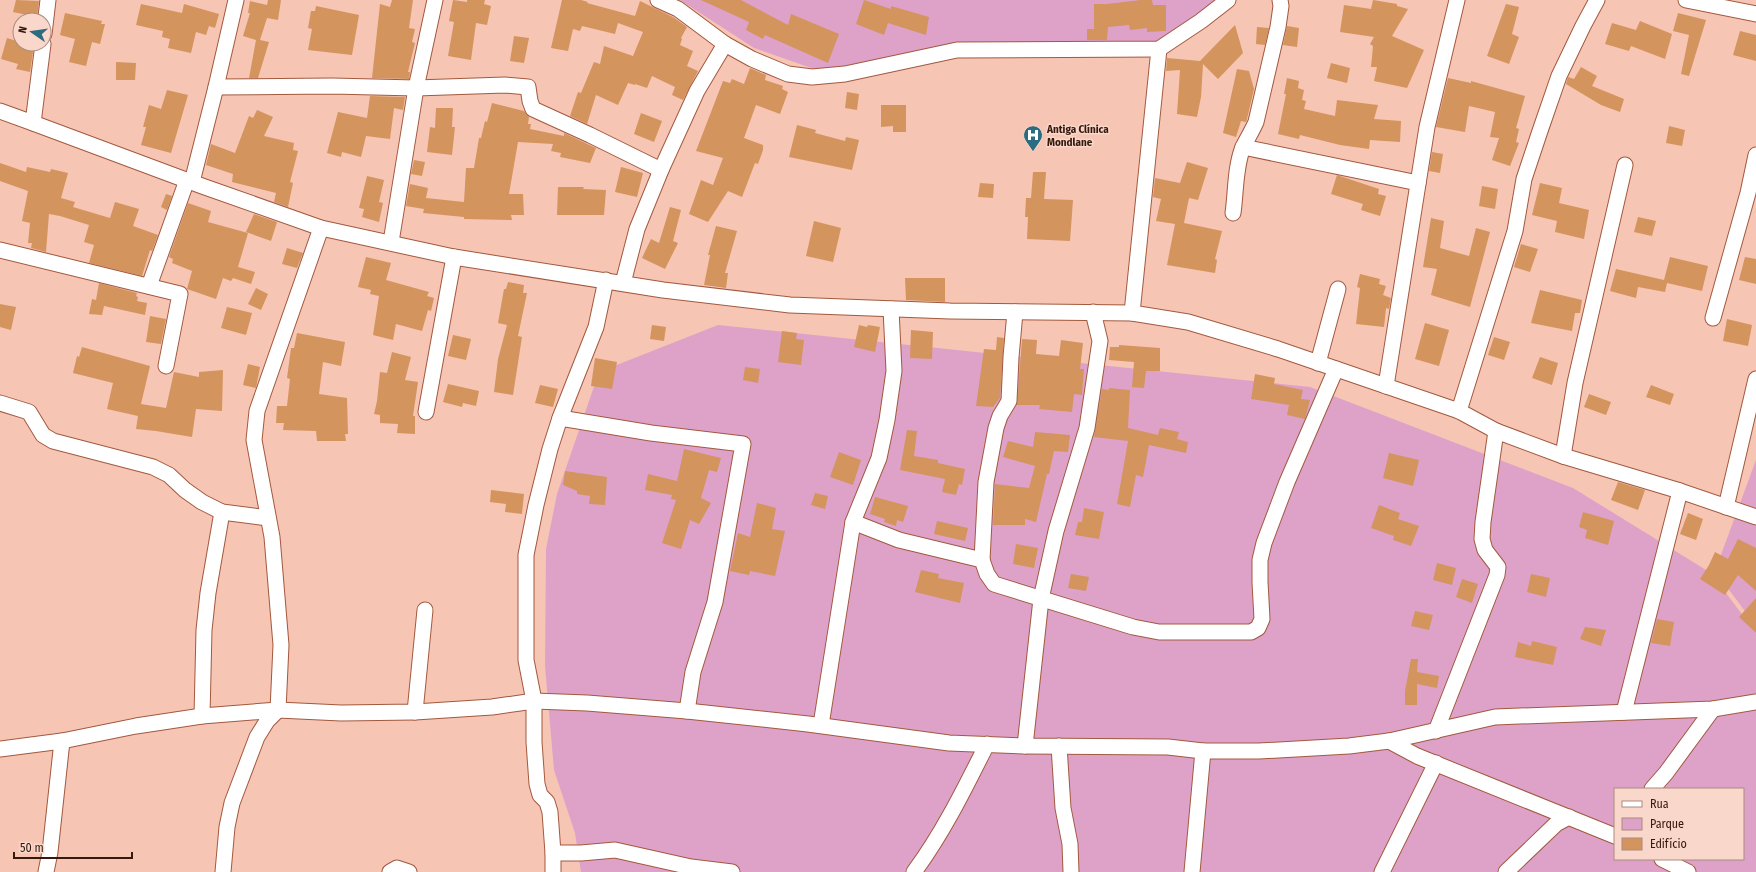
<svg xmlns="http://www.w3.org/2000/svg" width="1756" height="872" viewBox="0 0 1756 872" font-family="'Fira Sans Condensed',sans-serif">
<rect width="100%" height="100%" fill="#f7c5b3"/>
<g fill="#dea2c9" fill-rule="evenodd">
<polygon points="680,0 1222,0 1155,45 1066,42 961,42 846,70 817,70 754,48"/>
<path d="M718 325 1310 387 1573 488 1711 573 1756 633V872H581L575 833 554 770 545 666 546 549 557 494 599 372ZM1615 789H1743V859H1615Z"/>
<polygon points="1756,460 1756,626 1715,571"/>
</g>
<g fill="#d3945e">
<polygon points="16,0 39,1 37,17 13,12"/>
<polygon points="268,0 281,0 278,20 267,18 260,40 269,42 258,78 249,78 256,40 243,36 250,13 248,13 250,1 267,5"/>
<polygon points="392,0 413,0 409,28 415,29 412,42 415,43 408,72 410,72 409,79 372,78 380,4 390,7"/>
<polygon points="453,0 467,2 467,0 485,0 484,4 491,6 487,25 476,23 471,60 448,56 454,22 449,21"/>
<polygon points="562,0 581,0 588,2 587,3 635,16 640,1 673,17 687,27 681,38 682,39 680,45 693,51 687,66 698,71 683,100 672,95 675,87 652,76 647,88 635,84 635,85 628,83 618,105 596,95 587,124 570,116 578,92 581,93 594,62 600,64 604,46 633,56 643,32 618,23 615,34 582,26 580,31 573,29 568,51 551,48"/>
<polygon points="701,0 741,0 788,25 791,14 839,34 828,63 765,35 763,39 746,30 749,22"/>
<polygon points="864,0 891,9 891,6 929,17 926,35 888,23 884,35 856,24"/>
<polygon points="1141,0 1152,0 1153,5 1166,5 1166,31 1147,32 1147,28 1130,30 1129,25 1108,27 1107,40 1087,40 1087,29 1094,29 1094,4 1107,4"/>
<polygon points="1373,0 1397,4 1397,6 1408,9 1392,36 1424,50 1407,88 1374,81 1377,67 1371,67 1373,46 1370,44 1374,37 1340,32 1344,5 1371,9"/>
<polygon points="141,4 182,13 184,4 219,14 215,28 209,26 206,35 196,32 191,53 168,48 170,39 162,37 163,31 136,25"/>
<polygon points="1506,4 1519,7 1512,34 1519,37 1509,64 1487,56"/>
<polygon points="316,6 359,15 352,55 308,50 312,29 308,28 311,11 315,11"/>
<polygon points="65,13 102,21 101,24 105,24 100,44 92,42 86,66 69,62 75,39 60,35"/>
<polygon points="1678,13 1706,20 1689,76 1681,74 1689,35 1673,31"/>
<polygon points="1640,21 1672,34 1665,59 1631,46 1629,51 1605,44 1612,23 1636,30"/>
<polygon points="1235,25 1243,53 1218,79 1203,64 1201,97 1197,117 1177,114 1180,70 1166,71 1167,58 1200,61"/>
<polygon points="1287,26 1299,28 1297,47 1283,45"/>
<polygon points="1257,27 1269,28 1265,45 1256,44"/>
<polygon points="1740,31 1756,35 1756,61 1733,55"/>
<polygon points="514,36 529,38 524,63 510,61"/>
<polygon points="7,38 20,42 20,44 34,45 30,72 16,69 18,64 1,59"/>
<polygon points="116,62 136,63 135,80 116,80"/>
<polygon points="1331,63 1350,68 1347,83 1327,78"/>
<polygon points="1581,67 1597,76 1592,86 1624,99 1620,112 1601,105 1566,84 1568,77 1574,79"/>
<polygon points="750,68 766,75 765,80 783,86 782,89 788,92 780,114 756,105 744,138 763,145 763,150 758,164 755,163 742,197 728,191 708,222 689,214 701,180 713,185 723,158 696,151 723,81 730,83 732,79 744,84"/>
<polygon points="1237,69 1249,71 1254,89 1247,119 1246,122 1241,121 1236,137 1223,133"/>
<polygon points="1287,78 1299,81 1298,88 1304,90 1302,100 1306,101 1304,109 1335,116 1337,100 1378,105 1374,119 1401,121 1400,142 1370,140 1369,149 1340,145 1300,135 1299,139 1278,134 1286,94 1284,94"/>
<polygon points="1448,78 1471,83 1471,81 1525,96 1516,128 1519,129 1516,142 1519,143 1510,166 1492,160 1499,138 1490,137 1495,112 1469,106 1465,132 1436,127"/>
<polygon points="167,90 188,95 171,153 141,145 146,127 143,127 149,105 161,109"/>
<polygon points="847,92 859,94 857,110 845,108"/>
<polygon points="370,96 405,97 403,110 394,108 390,139 366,136 361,157 342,152 341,157 327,153 338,112 367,118"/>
<polygon points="492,103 524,111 529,117 528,124 531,124 530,129 564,136 564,133 596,148 590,163 560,157 561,153 551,151 553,144 518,142 509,194 523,194 524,215 511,215 512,220 464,219 464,217 423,213 424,209 406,206 410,184 428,188 426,198 464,202 466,168 474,168 479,138 481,138 485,121 487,122"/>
<polygon points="881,105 906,105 906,132 893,132 893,126 881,127"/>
<polygon points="436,108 453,108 452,127 455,127 452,155 427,152 430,127 435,128"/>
<polygon points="257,110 273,117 264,136 294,143 293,150 298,151 290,182 293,183 288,207 274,202 276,193 232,182 233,174 206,165 211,144 235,153 249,116 253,118"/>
<polygon points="641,113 662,121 654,142 634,134"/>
<polygon points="797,125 816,130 815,133 845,141 846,137 859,140 852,170 789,157"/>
<polygon points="1669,126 1685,130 1682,146 1666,143"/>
<polygon points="1432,152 1443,154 1440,173 1429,171"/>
<polygon points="414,160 425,162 422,176 411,174"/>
<polygon points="1187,162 1208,168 1198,200 1189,198 1184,223 1222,231 1215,259 1217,260 1215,273 1167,265 1175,224 1156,221 1161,199 1153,197 1155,178 1180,183"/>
<polygon points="0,163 26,172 27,167 50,172 51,169 68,173 61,198 75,202 73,207 110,218 115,202 139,209 133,226 158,235 152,251 150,250 142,276 89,263 94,245 84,242 89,225 60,216 49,214 46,252 31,248 32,243 28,243 30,223 22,221 28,191 0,181"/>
<polygon points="621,167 643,173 637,197 615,192"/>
<polygon points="1033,172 1046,172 1044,199 1073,200 1070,241 1027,239 1028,217 1025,217 1026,198 1031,198"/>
<polygon points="1337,175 1379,189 1378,194 1386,196 1380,216 1361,210 1363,204 1331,194"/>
<polygon points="367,176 384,180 379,202 383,203 379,222 362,217 364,209 359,208"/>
<polygon points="980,183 994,184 993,198 978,197"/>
<polygon points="1540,183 1562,188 1559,203 1589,210 1584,239 1555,232 1557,221 1532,215"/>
<polygon points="1482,186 1498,189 1495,209 1479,206"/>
<polygon points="558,187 584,187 583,189 606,190 604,215 557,215"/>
<polygon points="166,194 172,196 167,210 161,207"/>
<polygon points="188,203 211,211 208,222 248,233 238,267 255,272 251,284 233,278 231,281 223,278 216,299 187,289 192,271 172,263 173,259 169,257"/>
<polygon points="670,207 681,210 673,241 678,243 665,269 642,258 651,239 659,243"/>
<polygon points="254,214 277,222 271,241 246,232"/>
<polygon points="1638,217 1656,221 1652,236 1634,232"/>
<polygon points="1431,218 1444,221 1440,248 1469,256 1476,228 1490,232 1470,307 1431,295 1437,269 1423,267"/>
<polygon points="814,221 841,228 833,262 806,256"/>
<polygon points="716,226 737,231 725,273 728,273 726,288 704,285 710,255 708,255"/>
<polygon points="1521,244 1538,249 1530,272 1514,267"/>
<polygon points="287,248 303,253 297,268 282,264"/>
<polygon points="366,257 391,263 386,280 429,292 427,296 434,298 431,311 428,310 422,331 396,324 393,340 373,335 379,296 370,294 371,290 358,287"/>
<polygon points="1670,257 1708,266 1702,291 1667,283 1665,292 1638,287 1636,298 1610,291 1616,269 1664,280"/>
<polygon points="1745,257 1756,259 1756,284 1739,280"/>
<polygon points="1360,274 1380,279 1379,284 1386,286 1383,295 1391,298 1389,309 1386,308 1384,327 1356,324 1360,288 1357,287"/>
<polygon points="905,278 945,278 945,302 906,300"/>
<polygon points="508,282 524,285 523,293 527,293 518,336 522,337 513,395 494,392 498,359 507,325 498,323 504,289 506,289"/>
<polygon points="99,283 137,293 136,296 138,297 137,301 147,303 145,315 104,306 102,315 89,314 92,299 96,300"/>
<polygon points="256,288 268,294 261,310 248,304"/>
<polygon points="1540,290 1582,300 1580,313 1575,313 1572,331 1531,323"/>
<polygon points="0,304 16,307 11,330 0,327"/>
<polygon points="227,307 252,313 246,335 221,328"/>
<polygon points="150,316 166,319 161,344 146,342"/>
<polygon points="1727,319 1752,325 1748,346 1723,341"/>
<polygon points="1425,323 1449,330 1439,366 1415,359"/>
<polygon points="652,325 666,327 664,341 650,339"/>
<polygon points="859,325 867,327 868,325 880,327 875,352 854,347"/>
<polygon points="911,330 933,332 932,359 910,358"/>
<polygon points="782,331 797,333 796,339 804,340 801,365 778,362"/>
<polygon points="297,333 345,342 341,366 323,362 319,394 347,398 348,434 345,434 346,441 317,441 316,431 283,430 284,423 276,423 277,406 287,406 290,379 287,378 291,348 294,348"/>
<polygon points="453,335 471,339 466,360 448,356"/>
<polygon points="997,337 1004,338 1000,398 993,407 976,406 984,349 996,350"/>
<polygon points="1494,337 1510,342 1504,360 1488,355"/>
<polygon points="1022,339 1037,340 1036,354 1059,356 1061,340 1083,343 1080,369 1084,369 1082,395 1074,394 1072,412 1039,409 1040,405 1017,405"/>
<polygon points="1119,345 1160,348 1160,371 1146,371 1144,388 1132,387 1134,362 1109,360 1110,347 1119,347"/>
<polygon points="82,347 150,366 141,404 166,408 174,372 199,377 199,372 223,370 222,411 196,409 192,437 156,431 136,429 138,416 107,409 113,383 73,373 77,356 79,357"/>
<polygon points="392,352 411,357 405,380 418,382 413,416 415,416 415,434 397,433 398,424 380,423 380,415 374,414 377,401 380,372 387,373"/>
<polygon points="1540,357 1558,363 1552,385 1532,378"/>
<polygon points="595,358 617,362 612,389 591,386"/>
<polygon points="248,364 260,367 256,388 243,385"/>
<polygon points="745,367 760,369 758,383 743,380"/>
<polygon points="1255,374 1275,378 1274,384 1303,390 1301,399 1310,400 1305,419 1287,415 1289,405 1251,399"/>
<polygon points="448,384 479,391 476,406 463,403 462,407 443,402"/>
<polygon points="540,385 558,389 553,407 535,403"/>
<polygon points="1651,385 1674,394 1670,405 1646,397"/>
<polygon points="1109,388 1130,390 1128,428 1158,435 1160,428 1179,432 1177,439 1188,442 1186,453 1149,445 1143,477 1136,475 1130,507 1117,504 1128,441 1094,437 1102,389 1109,390"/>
<polygon points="1589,394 1611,402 1606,415 1584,407"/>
<polygon points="907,430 917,431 914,456 938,460 938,463 965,469 962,485 959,484 956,495 942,492 945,479 900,470"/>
<polygon points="1035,432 1070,435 1068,452 1054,451 1049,474 1047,474 1036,522 1025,519 1025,525 993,525 995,484 1029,488 1035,466 1003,457 1008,441 1033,447"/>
<polygon points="684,449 721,458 717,472 709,470 701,498 711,503 699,524 690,520 681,549 662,543 676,500 671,499 672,495 645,490 648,474 677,481"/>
<polygon points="839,452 861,460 853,485 830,477"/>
<polygon points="1389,453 1419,460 1413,486 1383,478"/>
<polygon points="565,471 607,477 605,505 589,504 590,496 577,494 577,491 563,485"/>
<polygon points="1618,482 1645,490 1638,510 1611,500"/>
<polygon points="491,490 524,494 522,514 505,512 506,504 490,502"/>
<polygon points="815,493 828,496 825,509 811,505"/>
<polygon points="875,497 908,506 903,522 897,520 896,526 884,522 885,519 870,514"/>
<polygon points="757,503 776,508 772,529 785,531 775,576 750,571 749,575 730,571 738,533 750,537"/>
<polygon points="1379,505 1400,513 1398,519 1419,526 1411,546 1393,540 1394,536 1371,528"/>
<polygon points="1084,508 1104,512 1099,539 1075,535 1078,522 1082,522"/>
<polygon points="1583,512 1614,521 1608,545 1585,538 1587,530 1579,527"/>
<polygon points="1688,513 1703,519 1696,540 1680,534"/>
<polygon points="937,521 968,528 965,541 934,534"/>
<polygon points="1738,539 1756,548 1756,591 1738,575 1725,595 1700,579 1709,565 1715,552 1728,559"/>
<polygon points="1016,544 1038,548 1034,568 1013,564"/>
<polygon points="1437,563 1456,568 1452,585 1433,580"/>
<polygon points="921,570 939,574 938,578 964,583 960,603 915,592"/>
<polygon points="1071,574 1089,577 1086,591 1068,588"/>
<polygon points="1531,574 1550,578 1546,597 1527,592"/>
<polygon points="1462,579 1478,584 1472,603 1456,597"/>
<polygon points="1756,598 1756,633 1739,617"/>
<polygon points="1415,611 1433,615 1429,630 1411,626"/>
<polygon points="1657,619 1674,622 1670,646 1651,643"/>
<polygon points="1585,627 1606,630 1601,646 1580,639"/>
<polygon points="1532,641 1557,647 1553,665 1515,657 1518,642 1531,646"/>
<polygon points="1411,659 1418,659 1417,672 1439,676 1437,688 1417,684 1417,705 1405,705 1405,691"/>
</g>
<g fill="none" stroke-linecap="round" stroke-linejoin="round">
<defs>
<g id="minor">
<polyline points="658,0 678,9 725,44 752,59 788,74 812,77 845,74 957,50 1159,49 1201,21 1228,0"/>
<polyline points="1686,0 1756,14"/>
<polyline points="44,34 48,0"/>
<polyline points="216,87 332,86 416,88 505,85 528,87 530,101 533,109 590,135 661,170"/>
<polyline points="0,111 33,123 43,44"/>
<polyline points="33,123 202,186 321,228 454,257 663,290 790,305 950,311 1132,313 1188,322 1278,349 1459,411 1496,431 1563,456 1680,491 1756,517"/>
<polyline points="1243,147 1418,183"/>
<polyline points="192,182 216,87 236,0"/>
<path d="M1233 213C1236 192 1235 167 1243 147 1247 139 1252 131 1256 122L1278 27 1281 6 1280 0"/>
<polyline points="391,242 416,88 435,0"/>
<polyline points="0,250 180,294 166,366"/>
<polyline points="623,283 637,229 661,170 697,91 725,44"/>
<polyline points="149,286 187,180"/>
<polyline points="1132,313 1159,49"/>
<polyline points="1713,318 1748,193 1756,155"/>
<polyline points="1318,363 1338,289"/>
<polyline points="1386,386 1427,127 1457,0"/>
<polyline points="0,403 29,412 43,435 53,441 153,467 169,475 185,490 202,502 222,512 268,518"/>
<polyline points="1459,411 1515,231 1524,179 1540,131 1559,76 1583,26 1597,0"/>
<polyline points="426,412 454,257"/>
<polyline points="560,418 651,433 743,444 715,602 693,672 687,711"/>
<polyline points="1563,456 1575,383 1625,165"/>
<polyline points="1726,507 1756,379"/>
<polyline points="853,522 899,540 982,560 987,574 994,584 1133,627 1159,632 1251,632 1258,628 1262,619 1260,582 1260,560 1264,543 1287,482 1336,369"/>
<polyline points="982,560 986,482 996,428 1000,416 1009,401 1011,357 1015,312"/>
<polyline points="415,712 425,610"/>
<polyline points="1624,712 1680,491"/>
<polyline points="202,716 204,630 208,593 222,512"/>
<polyline points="821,725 853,522 879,458 887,420 894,371 891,309"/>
<polyline points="1436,731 1497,575 1498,567 1485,550 1482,539 1483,522 1496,431"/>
<polyline points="1389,741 1417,756 1615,836"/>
<polyline points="1025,746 1041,599 1056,531 1087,428 1100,341 1093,312"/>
<polyline points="1059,746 1063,808 1070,844 1071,872"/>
<polyline points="0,749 62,741 136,726 202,716 278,710 341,713 415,712 492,707 534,701 587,703 687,711 808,724 949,743 1025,746 1168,747 1203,751 1259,751 1349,746 1389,741 1495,717 1713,709 1756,702"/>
<polyline points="1652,789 1666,773 1713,709"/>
<polyline points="553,853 581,853 615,850 691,867 732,872"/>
<polyline points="1662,859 1688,872"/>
<polyline points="46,872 50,852 62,741"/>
<polyline points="223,872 227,827 232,803 257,737 267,721 278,710 281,645 272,537 254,440 257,411 321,228"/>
<polyline points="390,872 397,868 409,872"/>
<polyline points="553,872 553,853 550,812 547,802 540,795 537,784 534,742 534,701 526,660 526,555 536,505 550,449 560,418 596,327 606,280"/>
<path d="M914 872C943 833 965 788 987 744"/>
<polyline points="1192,872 1203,751"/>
<polyline points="1382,872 1436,763"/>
<polyline points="1506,872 1556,824 1569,817"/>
</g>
</defs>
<use href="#minor" stroke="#a2593e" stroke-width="17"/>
<use href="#minor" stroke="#fff" stroke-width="15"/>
</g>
<defs>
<symbol id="hospital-pin" viewBox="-11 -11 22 30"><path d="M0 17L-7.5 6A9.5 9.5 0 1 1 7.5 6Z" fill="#2b6c80" stroke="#f9d7ca"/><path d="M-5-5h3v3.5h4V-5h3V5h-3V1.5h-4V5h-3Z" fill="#fff"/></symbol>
</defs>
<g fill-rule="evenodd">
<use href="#hospital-pin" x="1022" y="124" width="22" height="30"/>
</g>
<g text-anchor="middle" stroke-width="3" stroke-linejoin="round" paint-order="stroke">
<g font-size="11" font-weight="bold" fill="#36180d" stroke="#f9d7ca" text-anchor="start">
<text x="1047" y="133">Antiga Clínica<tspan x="1047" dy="13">Mondlane</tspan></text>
</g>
</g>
<rect x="1614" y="788" width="130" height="72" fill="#f9d7ca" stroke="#ab8b7e"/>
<rect x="1622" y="801" width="20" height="6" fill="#ffffff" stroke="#ab8b7e"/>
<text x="1650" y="808" font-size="12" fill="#36180d">Rua</text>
<rect x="1622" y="818" width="20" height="12" fill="#dea2c9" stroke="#ab8b7e"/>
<text x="1650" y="828" font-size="12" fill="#36180d">Parque</text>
<rect x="1622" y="838" width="20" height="12" fill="#d3945e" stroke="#ab8b7e"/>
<text x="1650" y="848" font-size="12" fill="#36180d">Edifício</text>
<g transform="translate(32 32) rotate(283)"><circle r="19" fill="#f9d7ca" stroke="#ab8b7e"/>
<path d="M0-3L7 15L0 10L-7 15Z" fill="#2b6c80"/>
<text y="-6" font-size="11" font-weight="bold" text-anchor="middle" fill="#36180d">N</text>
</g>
<path d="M14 852v6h118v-6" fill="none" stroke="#36180d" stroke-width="2"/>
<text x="20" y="852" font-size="12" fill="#36180d" stroke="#f9d7ca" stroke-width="3" paint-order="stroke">50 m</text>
</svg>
